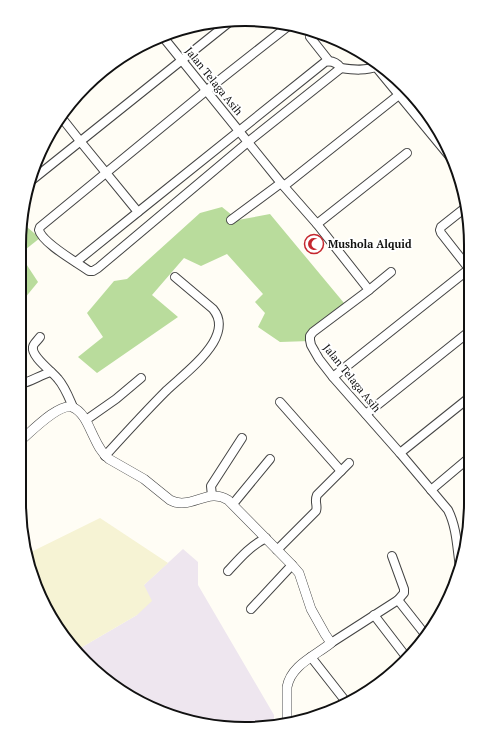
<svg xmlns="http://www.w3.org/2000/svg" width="490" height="748" viewBox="0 0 490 748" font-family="'PT Serif',serif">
<rect width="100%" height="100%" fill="#fffdf5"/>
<polygon fill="#eee6ef" points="183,549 198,562 198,585 274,715 274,724 230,729 172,717 107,682 77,650 137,615 144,585"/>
<polygon fill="#f6f3d4" points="100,518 168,563 144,585 152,601 137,615 77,650 57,629 31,575 27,554"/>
<g fill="#b9dc9c">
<polygon points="222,207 238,220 270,214 344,303 310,341 280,342 258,327 265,313 255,302 263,294 227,254 201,266 184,258 152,295 178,317 97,373 78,357 103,337 87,313 114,281 127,279 200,213"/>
<polygon points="21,222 40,238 21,253"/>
<polygon points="21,256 38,282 20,304"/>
</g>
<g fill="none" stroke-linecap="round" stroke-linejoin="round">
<defs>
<g id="minor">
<path d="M287 27 207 90 40 227 39 230C42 243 78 263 89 271H93L98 268 248 142 341 68"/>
<path d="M163 37 281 183 317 224 369 290 313 332 310 336V340L311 345 319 359 333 377 400 453 448 510C457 528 457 548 460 567"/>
<polyline points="310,37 329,61"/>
<polyline points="376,67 451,158"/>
<polyline points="61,117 80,141 138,212"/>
<polyline points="32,180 232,20"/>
<polyline points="284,186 400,94"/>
<polyline points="465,208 441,227 440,230 441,233 470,270"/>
<polyline points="231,220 281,183"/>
<polyline points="317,224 407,153"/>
<path d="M76 262 138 212 325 62C332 60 337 63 341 68 354 70 366 71 378 66"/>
<polyline points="369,290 391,272"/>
<path d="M40 337C38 340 33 344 33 347 31 357 53 372 58 379 65 387 69 398 73 407"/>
<polyline points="333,377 469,269"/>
<path d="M20 384C31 382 40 375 51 372"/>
<polyline points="280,402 341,471"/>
<polyline points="366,414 470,331"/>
<polyline points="86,420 116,399 141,378"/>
<polyline points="400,453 470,397"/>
<path d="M105 456C125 434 145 412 166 391 181 377 202 361 213 343 220 331 222 320 213 309L175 277"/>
<polyline points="431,490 469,458"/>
<polyline points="212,496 211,486 242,438"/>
<polyline points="233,504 270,459"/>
<path d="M277 550 316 511C318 505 314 502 317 495L349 463"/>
<path d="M228 571C240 558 250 546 266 538"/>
<polyline points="398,600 424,633 427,633"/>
<polyline points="251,609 292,565"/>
<polyline points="374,615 407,658"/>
<polyline points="331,643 398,600 404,593 404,589 392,556"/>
<polyline points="311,657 347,703"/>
</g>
<path id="tertiary" d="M19 442C30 433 58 403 72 407 82 411 87 422 91 431 96 441 100 452 109 459L144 479 170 500C190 511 208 487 228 500L292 565 299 573 311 609 325 634 331 643C315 656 291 665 287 687V723"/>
</defs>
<use href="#minor" stroke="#444" stroke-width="10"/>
<use href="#tertiary" stroke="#444" stroke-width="10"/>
<use href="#minor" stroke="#fff" stroke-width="8"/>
<use href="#tertiary" stroke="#fff" stroke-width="9"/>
</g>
<defs>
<symbol id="mosque-ring" viewBox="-11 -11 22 22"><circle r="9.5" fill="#fff" stroke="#c4262e" stroke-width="1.5"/><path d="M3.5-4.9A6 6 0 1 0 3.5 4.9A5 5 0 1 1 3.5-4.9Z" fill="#c4262e"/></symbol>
</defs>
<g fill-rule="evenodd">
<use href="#mosque-ring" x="303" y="233" width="22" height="22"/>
</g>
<g text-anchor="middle" stroke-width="4" stroke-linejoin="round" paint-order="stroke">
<g font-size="11" fill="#111" stroke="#fff">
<text transform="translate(214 81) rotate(51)" y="4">Jalan Telaga Asih</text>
<text transform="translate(352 378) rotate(51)" y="4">Jalan Telaga Asih</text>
</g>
<g font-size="11" font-weight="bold" fill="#111" stroke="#fff" text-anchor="start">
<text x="328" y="248">Mushola Alquid</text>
</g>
</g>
<path d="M0 0H490V748H0ZM245 26H245A219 219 0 0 1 464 245V503A219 219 0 0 1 245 722H245A219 219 0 0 1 26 503V245A219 219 0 0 1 245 26Z" fill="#fff" fill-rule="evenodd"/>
<path fill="none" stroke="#111" stroke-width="2" d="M245 26H245A219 219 0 0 1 464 245V503A219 219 0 0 1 245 722H245A219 219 0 0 1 26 503V245A219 219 0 0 1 245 26Z"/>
</svg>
